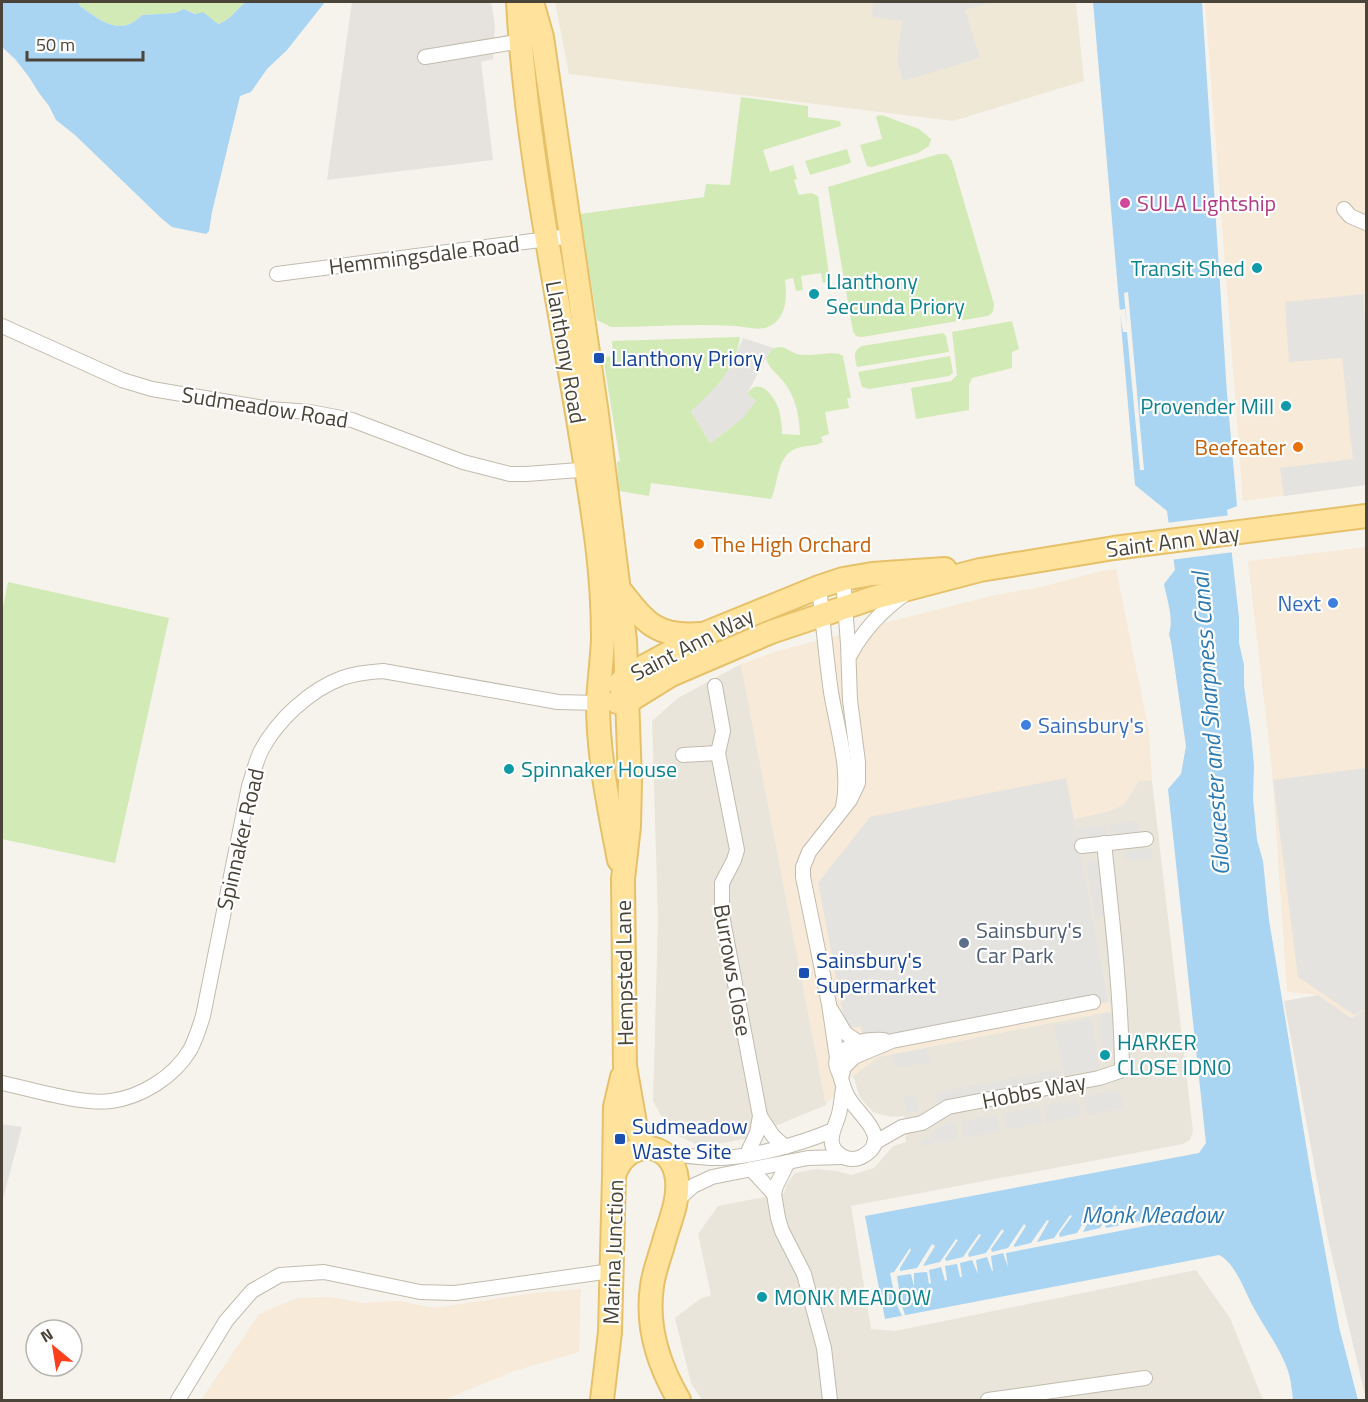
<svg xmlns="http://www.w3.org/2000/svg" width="1368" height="1402" viewBox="0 0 1368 1402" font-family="'Titillium Web',sans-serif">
<rect width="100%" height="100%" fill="#f6f3ec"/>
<g fill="#eae5da">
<polygon points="741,664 826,1105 744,1139 702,1147 670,1132 653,1101 658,920 652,721 678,698"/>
<polygon points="1139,781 1152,781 1193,1131 1190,1140 1183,1144 851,1206 871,1329 895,1331 1196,1270 1230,1318 1263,1400 702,1400 691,1383 675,1318 700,1299 711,1295 698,1234 718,1206 784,1193 788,1182 795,1173 815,1169 837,1171 851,1175 874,1168 893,1146 906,1142 904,1116 891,1117 873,1112 860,1098 853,1076 878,1057 1111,1011 1073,819 1106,812 1123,805"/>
</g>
<g fill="#f7ead8">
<polygon points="1205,2 1366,2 1366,485 1243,501"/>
<polygon points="1366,547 1366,1010 1351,1018 1318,995 1287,992 1272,771 1248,561"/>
<polygon points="1116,569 1149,732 1152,781 1139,781 1123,805 1106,812 1073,819 1111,1011 878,1057 853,1076 826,1105 741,664 778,651 892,621 995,595 1041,587 1097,572"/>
<polygon points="581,1289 579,1352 514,1371 444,1400 201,1400 259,1314 297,1298 330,1297 363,1303 399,1301 434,1308 534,1293"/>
</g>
<g fill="#e6e2dd">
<polygon points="352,2 491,2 495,25 493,59 481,62 493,160 327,180"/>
<polygon points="1318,995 1351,1018 1366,1010 1366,1399 1328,1239 1284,1001"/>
</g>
<polygon fill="#efe8d6" points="555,2 1076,2 1084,81 953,121 569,74"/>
<g fill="#d2eab5">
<path d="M78 2H246C236 9 231 20 217 24L212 20 184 9 175 13 142 15C120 38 101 20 80 6Z"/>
<path d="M741 97 808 106V117L840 121 841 126 763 150 770 172 793 165 797 179 794 180 799 195 811 193 818 196 830 282 823 283 821 273 801 276 803 290 796 291 793 278 785 280C787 296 787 315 772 325 760 332 748 327 736 326 695 323 653 327 611 327L597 320 580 214 704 197 706 184 730 185Z"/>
<polygon points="882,115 919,129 931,139 929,146 918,153 872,167 867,166 860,145 882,139 876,116"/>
<polygon points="847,149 851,163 810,175 805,161"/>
<polygon points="939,154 947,154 952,161 994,304 993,312 988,316 862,337 856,336 853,331 828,187"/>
<polygon points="1012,321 1019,349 1012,352 1012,368 972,378 969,385 969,410 916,419 911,388 951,381 957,375 952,332"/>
<path d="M943 333 946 336 949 352 857 367C855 358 852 351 862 346Z"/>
<path d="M740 337C736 367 715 392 691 411L710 443 730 428 756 401 747 394C759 375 775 397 779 410 781 418 782 426 782 434L800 435C799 415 796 397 783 381 776 373 770 369 766 359 768 354 770 350 775 348 783 344 790 352 797 354 811 358 835 349 843 356L851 398H847L849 408 825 412 829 434 821 437 823 442C814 447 804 445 795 449 776 457 779 483 771 499L651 483 649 496 619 491 617 462 620 461 603 357 613 356 612 341Z"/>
<polygon points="950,356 953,373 949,376 869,389 862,387 858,372"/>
<polygon points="8,582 169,618 115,863 2,839 2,612"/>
</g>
<g fill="#e5e3e0">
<polygon points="873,2 992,2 965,10 980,58 903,81 897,60 902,21 872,17"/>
<polygon points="1363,294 1366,331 1366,485 1284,496 1280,468 1353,459 1342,358 1289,362 1285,302"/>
<polygon points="743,338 774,348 769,352 747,394 756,401 743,418 710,443 691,411 719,384 730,367"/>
<polygon points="1366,768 1366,1009 1354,1015 1298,977 1273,780"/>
<polygon points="1066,778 1109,1002 865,1050 861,1026 846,1029 818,883 870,817"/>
<polygon points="1137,821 1138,832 1110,835 1109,825"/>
<polygon points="1106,825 1107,836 1079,839 1076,828"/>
<polygon points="1151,848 1152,859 1125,862 1124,851"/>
<polygon points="1098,860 1106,916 1095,918 1086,862"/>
<polygon points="1112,1013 1113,1048 1101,1048 1100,1014"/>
<polygon points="1091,1018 1100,1069 1064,1075 1054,1026"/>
<polygon points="927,1048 930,1063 895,1067 892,1055"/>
<polygon points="1060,1069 1062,1080 938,1104 936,1093"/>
<polygon points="1119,1090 1123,1108 1087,1115 1084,1097"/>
<polygon points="915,1094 918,1111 907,1113 904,1096"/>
<polygon points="1078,1099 1081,1116 1046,1122 1044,1106"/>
<polygon points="1039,1107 1042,1123 1006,1130 1003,1113"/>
<polygon points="997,1115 1000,1131 964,1138 961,1121"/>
<polygon points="955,1122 958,1139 922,1146 921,1140 932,1138 932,1133 944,1124"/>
<polygon points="2,1124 22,1127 2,1203"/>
</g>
<g fill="#a9d4f2">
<path d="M2 2H78L80 6C100 20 120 38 142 15L175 13 184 9 195 14 203 12 218 24C231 20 236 9 246 2H325L287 50 267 69 251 92 240 96 212 212 209 231 206 234 172 227 161 218 75 135 56 120 49 106 39 93 29 77 15 59 2 47Z"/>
<path d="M1093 2H1202L1227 394 1237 506 1227 510 1239 618V643L1244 665V686L1251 733 1254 766 1253 798 1257 840 1263 861 1269 920 1311 1175 1339 1327 1358 1400H1293C1292 1390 1291 1379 1287 1368 1279 1347 1266 1330 1255 1310 1246 1295 1236 1263 1219 1255L885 1319 865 1216 1199 1153 1206 1143 1168 789 1181 774 1186 746 1171 642 1169 634C1174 618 1167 600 1164 584L1175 570 1167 511 1135 485Z"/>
</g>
<g fill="#f6f3ec">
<polygon points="1128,292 1144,470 1140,470 1127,332 1123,332 1119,310 1125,309 1127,327 1124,293"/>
<polygon points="1231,515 1234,552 1170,560 1166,523"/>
<polygon points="1115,1205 1117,1206 1105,1225 1106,1228 1169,1215 1166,1222 1006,1253 1008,1267 1003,1253 991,1256 993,1271 992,1271 987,1257 976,1260 978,1274 972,1260 960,1263 962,1277 960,1277 957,1264 945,1266 947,1280 945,1281 941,1267 929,1270 931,1283 929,1284 927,1272 914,1273 914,1287 911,1274 897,1276 901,1303 905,1315 902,1316 896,1303 890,1273 894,1272 910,1248 911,1250 900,1268 900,1271 917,1268 932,1244 935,1246 923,1266 940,1262 956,1239 958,1240 945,1259 946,1261 963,1257 979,1234 981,1235 968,1254 969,1257 986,1253 1002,1229 1004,1231 991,1249 992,1252 1008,1248 1024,1224 1026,1226 1014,1245 1014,1247 1031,1243 1047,1220 1049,1221 1037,1242 1054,1238 1070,1215 1072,1216 1059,1234 1060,1237 1077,1233 1092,1209 1094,1211 1083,1232 1100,1228"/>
</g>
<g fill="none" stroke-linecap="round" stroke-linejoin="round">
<defs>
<g id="street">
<polyline points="425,57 528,40"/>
<polyline points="1344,209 1350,216 1366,223"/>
<polyline points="277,274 571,236"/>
<polyline points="2,326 122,380 152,389 270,409 310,412 352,420 463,462 510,474 526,474 593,469"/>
<path d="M819 587C823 622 826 657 831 692 837 729 851 770 843 807"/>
<path d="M850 655C864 629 881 611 905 594"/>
<polyline points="715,686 723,731 718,753 737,850 734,860 722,883 722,915 760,1116 757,1133 747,1154"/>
<polyline points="683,755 718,753"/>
<polyline points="1082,846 1146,839"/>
<polyline points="832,1011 845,1033 858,1042"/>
<path d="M837 1058C849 1042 865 1039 884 1040"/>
<polyline points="841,1078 844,1067 854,1057 892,1041 1093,1002"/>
<path d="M2 1083C30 1089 83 1105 111 1101 141 1097 174 1077 190 1050 196 1039 199 1028 203 1016L249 786C253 774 256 761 261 751 277 720 310 690 342 678 356 673 369 672 383 671L558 702 598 703"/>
<path d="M843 1089C841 1099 841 1111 837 1120 832 1133 826 1147 842 1156 848 1160 857 1160 863 1156 893 1139 859 1115 850 1100 844 1092 843 1084 840 1075 837 1068 835 1065 837 1058L829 1004 803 877V867L809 852 850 800 858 783V762L850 700 848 644 843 579"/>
<polyline points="760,1116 773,1136 785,1147"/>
<path d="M874 1143 902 1127 922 1123 948 1107 1099 1078 1120 1071 1122 1067C1121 992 1112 918 1104 843"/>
<path d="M665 1153C684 1155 703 1159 722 1158 756 1156 800 1144 831 1131"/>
<polyline points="788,1162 776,1186 774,1194 778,1218 782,1231 804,1274 824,1348 830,1400"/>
<polyline points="751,1169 774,1194"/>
<polyline points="675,1202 693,1186 712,1177 808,1158 842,1157"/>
<polyline points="178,1400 226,1321 252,1291 280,1275 324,1272 420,1292 455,1293 611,1271"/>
<polyline points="988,1400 1145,1378"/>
</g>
<g id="primary">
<path d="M518 2C528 184 574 363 597 544 601 576 603 608 603 639 602 661 599 682 598 703 598 756 609 808 619 860"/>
<polyline points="532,2 542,37 556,134 597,414 625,640 630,781 629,826 623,879 625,1066 635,1123 645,1148"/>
<path d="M619 589C645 622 656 638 701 634"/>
<polyline points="619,684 628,675 706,633 819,587 843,579 872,574 945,569"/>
<polyline points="617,702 629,701 671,675 771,632 873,598 980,570 1114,548 1366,516"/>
<polyline points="614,1175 615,1107 622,1077"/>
<path d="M602 1400 610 1332 614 1176C625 1138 673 1138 677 1180 679 1199 671 1219 665 1238 661 1254 654 1270 652 1286 646 1327 659 1366 679 1400"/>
</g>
</defs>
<use href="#street" stroke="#c2bbae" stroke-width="16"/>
<use href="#primary" stroke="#e6c16a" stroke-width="26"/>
<use href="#street" stroke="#fff" stroke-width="14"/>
<use href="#primary" stroke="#ffe39c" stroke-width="22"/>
</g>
<circle fill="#d1479c" stroke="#fff" stroke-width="2" cx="1125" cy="203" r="6"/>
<g fill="#0f9aa8" stroke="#fff" stroke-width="2">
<circle cx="1257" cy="268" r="6"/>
<circle cx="814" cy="294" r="6"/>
<circle cx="1286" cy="406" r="6"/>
<circle cx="509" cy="769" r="6"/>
<circle cx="1105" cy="1055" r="6"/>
<circle cx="762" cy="1297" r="6"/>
</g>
<g fill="#1a4fb4" stroke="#fff" stroke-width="2">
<rect x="593" y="352" width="12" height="12" rx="3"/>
<rect x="798" y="967" width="12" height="12" rx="3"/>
<rect x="614" y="1133" width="12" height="12" rx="3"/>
</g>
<g fill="#e8710a" stroke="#fff" stroke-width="2">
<circle cx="1298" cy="447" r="6"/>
<circle cx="699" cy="544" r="6"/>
</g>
<g fill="#3f7fe0" stroke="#fff" stroke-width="2">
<circle cx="1333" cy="603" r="6"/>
<circle cx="1026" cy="725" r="6"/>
</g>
<circle fill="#5c6f8a" stroke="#fff" stroke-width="2" cx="964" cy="943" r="6"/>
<g text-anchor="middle" stroke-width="4.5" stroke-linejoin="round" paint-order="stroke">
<g font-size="22" fill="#b23c85" stroke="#fff" text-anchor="start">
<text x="1137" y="211">SULA Lightship</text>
</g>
<g font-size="22" fill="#4b4439" stroke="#fff">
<text transform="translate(424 255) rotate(-7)" y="8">Hemmingsdale Road</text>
<text transform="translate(566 352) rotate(80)" y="8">Llanthony Road</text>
<text transform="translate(265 407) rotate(9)" y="8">Sudmeadow Road</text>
<text transform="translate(1173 541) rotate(-7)" y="8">Saint Ann Way</text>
<text transform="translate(692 644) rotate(-27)" y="8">Saint Ann Way</text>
<text transform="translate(240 839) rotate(-77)" y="8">Spinnaker Road</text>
<text transform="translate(733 970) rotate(80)" y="8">Burrows Close</text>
<text transform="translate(624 973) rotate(-91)" y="8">Hempsted Lane</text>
<text transform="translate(1034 1091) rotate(-11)" y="8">Hobbs Way</text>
<text transform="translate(613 1252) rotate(-88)" y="8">Marina Junction</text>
</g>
<g font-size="22" fill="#0d838f" stroke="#fff" text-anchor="start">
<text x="1245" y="276" text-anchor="end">Transit Shed</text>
<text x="826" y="289">Llanthony<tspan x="826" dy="25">Secunda Priory</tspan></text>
<text x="1274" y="414" text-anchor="end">Provender Mill</text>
<text x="521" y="777">Spinnaker House</text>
<text x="1117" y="1050">HARKER<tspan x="1117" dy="25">CLOSE IDNO</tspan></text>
<text x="774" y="1305">MONK MEADOW</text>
</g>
<g font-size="22" fill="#164399" stroke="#fff" text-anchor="start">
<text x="611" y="366">Llanthony Priory</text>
<text x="816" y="968">Sainsbury's<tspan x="816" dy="25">Supermarket</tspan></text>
<text x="632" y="1134">Sudmeadow<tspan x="632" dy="25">Waste Site</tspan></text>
</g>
<g font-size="22" fill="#c56008" stroke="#fff" text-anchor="end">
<text x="1286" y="455">Beefeater</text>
<text x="711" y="552" text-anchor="start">The High Orchard</text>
</g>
<g font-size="22" fill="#366cbe" stroke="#fff" text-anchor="end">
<text x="1321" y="611">Next</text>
<text x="1038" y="733" text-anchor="start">Sainsbury's</text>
</g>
<g font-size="22" fill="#4e5e75" stroke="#fff" text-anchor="start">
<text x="976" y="938">Sainsbury's<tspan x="976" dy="25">Car Park</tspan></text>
</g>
<g font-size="24" font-style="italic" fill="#2e7ab2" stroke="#fff">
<text transform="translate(1211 724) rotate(-94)" y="8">Gloucester and Sharpness Canal</text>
<text x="1152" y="1223">Monk Meadow</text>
</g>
</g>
<rect width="1368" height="1402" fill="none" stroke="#4b4439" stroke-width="6"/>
<g transform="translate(54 1348) rotate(330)"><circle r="28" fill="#ffffff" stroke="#b7b4b0" stroke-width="1.5"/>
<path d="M0-4.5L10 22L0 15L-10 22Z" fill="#fc3f1d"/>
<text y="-9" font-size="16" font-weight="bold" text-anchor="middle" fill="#4b4439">N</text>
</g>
<path d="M27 51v9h116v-9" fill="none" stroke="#4b4439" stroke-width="3"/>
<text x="36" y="51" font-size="18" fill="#4b4439" stroke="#ffffff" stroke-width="4.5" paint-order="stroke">50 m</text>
</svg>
